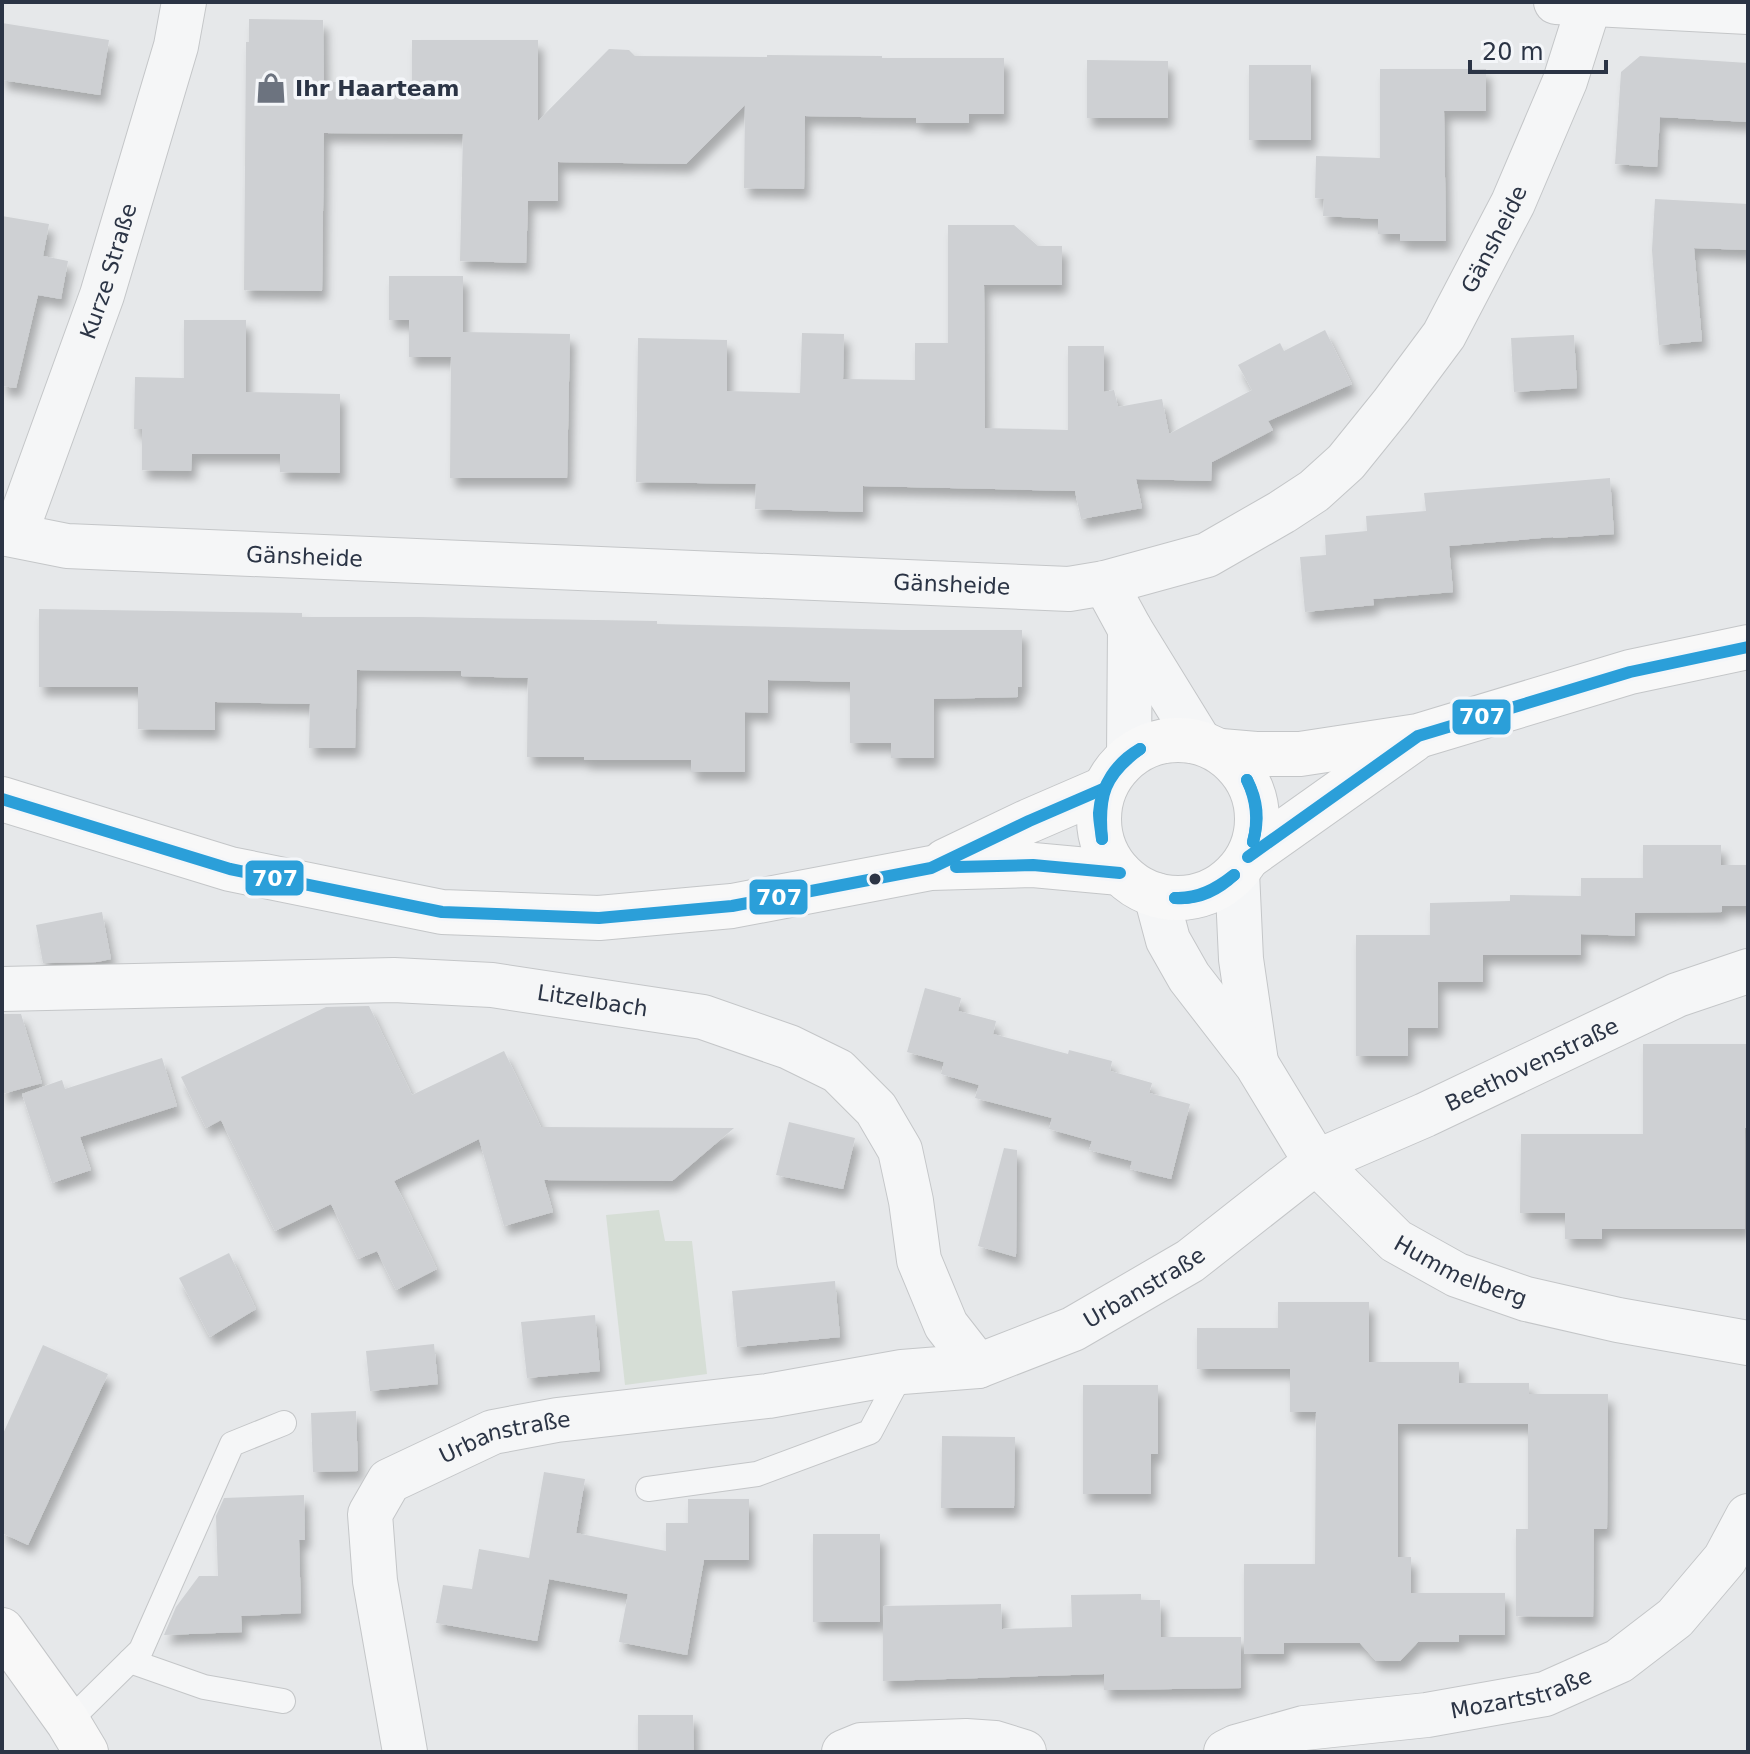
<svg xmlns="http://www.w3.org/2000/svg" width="1750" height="1754" viewBox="0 0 1750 1754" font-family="'DejaVu Sans',sans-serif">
<defs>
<filter id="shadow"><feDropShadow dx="5" dy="9" stdDeviation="4" flood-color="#0004"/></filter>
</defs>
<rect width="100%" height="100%" fill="#e6e8ea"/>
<polygon fill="#d6ded6" points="659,1210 665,1241 692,1241 707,1374 625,1385 606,1215"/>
<g fill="#ced0d3" filter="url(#shadow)">
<polygon points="249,19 323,20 324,82 412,82 412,40 538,40 538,121 609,49 629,50 635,56 767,57 767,55 882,56 882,58 1004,58 1004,114 969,114 969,123 916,123 916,118 805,116 804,189 744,188 745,105 686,164 558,162 558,201 528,201 526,263 460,261 463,134 324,133 322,291 244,290 246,42 249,42"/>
<polygon points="2,23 109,40 100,95 2,80"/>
<polygon points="1640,56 1748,63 1748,122 1660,117 1657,167 1615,164 1621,72"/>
<polygon points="1087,60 1168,61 1168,118 1087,118"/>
<rect x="1249" y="65" width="62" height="75"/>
<polygon points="1380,69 1486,69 1486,111 1444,111 1446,241 1400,241 1400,234 1378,234 1378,219 1323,216 1324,199 1315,198 1316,156 1380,158"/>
<polygon points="1655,199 1748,204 1748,250 1694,248 1702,341 1659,345 1652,250"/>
<polygon points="2,216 49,224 43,256 68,261 61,299 38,295 16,388 2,386"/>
<polygon points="948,225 1014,225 1038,246 1062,246 1062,285 984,285 985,428 1068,430 1068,346 1104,346 1104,392 1114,390 1118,407 1162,399 1169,434 1252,390 1238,365 1280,343 1284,351 1325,330 1352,384 1268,421 1273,430 1212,462 1211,481 1136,479 1142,508 1081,519 1075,491 863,486 863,512 755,509 756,484 636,482 638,338 727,340 727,391 800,393 802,333 844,334 843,379 915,380 915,343 948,343"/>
<polygon points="389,276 463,276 463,332 570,334 567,478 450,478 451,357 409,357 409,320 389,320"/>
<polygon points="184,320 246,320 246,392 340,394 340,473 280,472 280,454 192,454 191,471 142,470 142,429 134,429 135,377 184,378"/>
<polygon points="1574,335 1577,388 1514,392 1511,338"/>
<polygon points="1610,478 1614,534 1553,538 1553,537 1449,546 1453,592 1373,599 1374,605 1305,612 1300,557 1326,555 1325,535 1367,531 1366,516 1426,511 1424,493"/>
<polygon points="39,609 302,613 302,617 419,617 657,621 657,624 903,630 1022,630 1022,687 1018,687 1018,697 934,699 934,758 891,758 891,743 850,743 850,682 768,680 768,713 745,712 745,772 691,772 691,760 584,760 584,757 527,757 528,678 461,676 461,671 357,670 355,748 309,748 310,704 215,702 215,730 138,729 138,687 39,687"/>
<polygon points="1643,845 1721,845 1721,865 1748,865 1748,906 1722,906 1722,912 1635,913 1635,936 1581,934 1581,955 1483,955 1483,982 1438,982 1438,1028 1408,1028 1408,1056 1356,1056 1356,935 1430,935 1430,903 1510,901 1510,895 1581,896 1581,878 1643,878"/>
<polygon points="102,912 111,959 97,962 43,963 36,925"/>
<polygon points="925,988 961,998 958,1011 996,1021 993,1034 1068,1054 1069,1050 1112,1061 1110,1071 1152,1083 1149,1093 1190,1104 1171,1179 1130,1169 1132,1161 1089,1150 1092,1141 1049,1129 1052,1118 975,1098 979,1085 941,1074 944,1062 907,1052"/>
<polygon points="369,1006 412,1095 504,1051 541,1127 734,1128 672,1181 544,1180 553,1212 504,1226 479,1139 394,1181 437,1269 396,1290 377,1251 358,1259 331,1204 275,1231 221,1120 206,1128 181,1077 326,1007"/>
<polygon points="2,1014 21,1014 42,1083 2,1094"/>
<polygon points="1643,1044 1748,1044 1748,1128 1745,1128 1745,1229 1602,1229 1602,1239 1565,1239 1565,1213 1520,1213 1521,1134 1643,1134"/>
<polygon points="162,1058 177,1106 80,1137 91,1170 52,1183 22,1094 62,1080 65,1089"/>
<polygon points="789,1122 855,1138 843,1189 776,1175"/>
<polygon points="1004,1148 1017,1150 1016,1257 978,1246"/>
<polygon points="229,1253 256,1309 210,1337 179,1278"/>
<polygon points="835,1281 840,1337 737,1347 732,1291"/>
<polygon points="1278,1302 1369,1302 1369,1362 1459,1362 1459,1383 1529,1383 1529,1394 1608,1394 1607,1529 1594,1529 1593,1617 1516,1616 1516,1529 1528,1529 1528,1424 1398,1424 1398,1557 1411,1557 1411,1593 1505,1593 1505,1635 1459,1635 1459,1642 1418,1642 1400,1661 1376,1661 1360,1643 1284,1643 1284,1654 1244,1654 1244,1564 1315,1564 1316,1412 1290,1412 1290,1369 1197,1369 1197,1328 1278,1328"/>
<polygon points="595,1315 600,1371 527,1378 521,1322"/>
<polygon points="434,1344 438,1384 370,1391 366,1351"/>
<polygon points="43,1345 108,1374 28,1545 2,1533 2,1436"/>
<polygon points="1083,1385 1158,1385 1158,1454 1151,1454 1151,1494 1083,1494"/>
<polygon points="356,1411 358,1471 313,1472 311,1413"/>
<polygon points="942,1436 1015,1437 1014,1508 941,1508"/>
<polygon points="544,1472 585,1479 576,1533 666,1551 666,1523 688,1523 688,1499 749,1499 749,1560 704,1560 687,1655 619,1642 628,1594 549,1579 537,1641 436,1623 443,1585 472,1589 479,1549 529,1558"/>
<polygon points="304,1495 305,1540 299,1540 301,1613 241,1616 242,1632 164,1635 176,1607 199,1576 218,1576 216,1516 224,1498"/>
<rect x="813" y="1534" width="67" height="88"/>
<polygon points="1141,1594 1141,1600 1160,1600 1161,1637 1241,1637 1241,1688 1104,1690 1104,1674 883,1681 883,1606 1001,1604 1002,1629 1072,1627 1071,1595"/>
<polygon points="638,1715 693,1715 694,1752 638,1752"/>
</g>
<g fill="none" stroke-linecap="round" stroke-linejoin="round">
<defs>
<g id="lane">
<polyline points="648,1489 757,1474 870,1432 902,1372"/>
<polyline points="130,1661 204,1687 283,1701"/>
<polyline points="68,1722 141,1650 232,1444 284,1423"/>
</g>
<g id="street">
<polyline points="1556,2 1748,12"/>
<path id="s1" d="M2 533 67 546 1069 589 1105 583 1207 555 1282 512 1314 491 1346 462 1392 405 1444 335 1513 203 1565 81 1590 2"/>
<path id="s2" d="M15 535 102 295 176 46 184 2"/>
<polyline points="1105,583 1130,629 1199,741"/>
<polyline points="1129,755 1130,629"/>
<polyline points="1237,872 1241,959 1256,1062"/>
<path id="s3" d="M1156 895 1168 940 1189 977 1257 1065 1316 1162 1396 1241 1457 1275 1526 1299 1618 1320 1748 1343"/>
<path id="s4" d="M2 989 394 980 492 985 703 1017 789 1047 838 1071 876 1109 900 1150 911 1201 919 1260 946 1325 978 1366"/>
<path id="s5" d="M405 1752 375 1581 370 1514 389 1481 493 1432 557 1420 768 1396 902 1372 978 1366 1073 1329 1190 1261 1316 1162 1425 1115 1677 995 1748 971"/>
<polyline points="844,1752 861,1745 966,1741 995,1743 1024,1752"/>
<path id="s6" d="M1226 1752 1236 1747 1304 1728 1427 1715 1545 1694 1619 1661 1675 1618 1725 1559 1748 1516"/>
</g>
<g id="secondary">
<circle cx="1178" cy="819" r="79"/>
<polyline points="1221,751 1256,754 1300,754 1418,736 1630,672 1748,647"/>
<polyline points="2,799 230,869 442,912 599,918 732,906 931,868 1033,865 1120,873"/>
<polyline points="1248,857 1413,740"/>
<polyline points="945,861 1029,821 1103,789"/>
<polyline points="2,1630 68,1722 86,1752"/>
</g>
</defs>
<use href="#lane" stroke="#c4c6c8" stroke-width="26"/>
<use href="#street" stroke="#c4c6c8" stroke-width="46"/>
<use href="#secondary" stroke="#c4c6c8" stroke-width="46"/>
<use href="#lane" stroke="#f5f6f7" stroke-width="24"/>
<use href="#street" stroke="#f5f6f7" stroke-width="44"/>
<use href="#secondary" stroke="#f8f8f8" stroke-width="44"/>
<defs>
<g id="bus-1">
<path d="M1247 780C1258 801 1259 820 1253 842"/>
<path d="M1247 780C1257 801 1259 820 1253 842"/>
<polyline points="2,799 230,869 442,912 599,918 732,906 931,868 1029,821 1103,789"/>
<path d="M1102 839C1101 830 1099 821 1099 813 1101 785 1117 762 1140 749"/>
<path d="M1102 839C1098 796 1104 775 1140 749"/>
<polyline points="1248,857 1418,736 1630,672 1748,647"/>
<polyline points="956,867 1033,865 1120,873"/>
<path d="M1175 898C1198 899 1216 889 1234 875"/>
<path d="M1175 898C1198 900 1217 891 1234 875"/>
</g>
</defs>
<use href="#bus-1" stroke="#f4f6f9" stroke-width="18"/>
<use href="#bus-1" stroke="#2b9fd9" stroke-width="12"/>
</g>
<defs>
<symbol id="shop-bare" viewBox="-9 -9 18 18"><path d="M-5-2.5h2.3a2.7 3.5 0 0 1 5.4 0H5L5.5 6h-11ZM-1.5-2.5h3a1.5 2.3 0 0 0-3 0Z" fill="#6c737f" stroke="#f4f6f9" stroke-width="2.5" paint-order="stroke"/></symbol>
</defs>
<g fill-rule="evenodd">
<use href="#shop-bare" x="249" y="66" width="44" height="44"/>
</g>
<circle fill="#2b3445" stroke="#f4f6f9" stroke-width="3" cx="875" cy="879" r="7"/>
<g text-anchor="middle" stroke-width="7" stroke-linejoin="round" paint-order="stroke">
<g font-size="22" font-weight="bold" fill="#2b3445" stroke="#f4f6f9" text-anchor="start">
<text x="295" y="96">Ihr Haarteam</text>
</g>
<g font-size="22" fill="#2b3445" stroke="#f4f6f9">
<text dy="8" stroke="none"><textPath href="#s1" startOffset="1648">Gänsheide</textPath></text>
<text dy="8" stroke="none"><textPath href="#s2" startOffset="280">Kurze Straße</textPath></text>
<text dy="8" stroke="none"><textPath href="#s1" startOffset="304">Gänsheide</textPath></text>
<text dy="8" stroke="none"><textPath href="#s1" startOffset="952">Gänsheide</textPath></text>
<text dy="8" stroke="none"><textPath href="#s4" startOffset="592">Litzelbach</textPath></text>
<text dy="8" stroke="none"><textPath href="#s5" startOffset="1518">Beethovenstraße</textPath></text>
<text dy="8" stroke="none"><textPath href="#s3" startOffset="498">Hummelberg</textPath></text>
<text dy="8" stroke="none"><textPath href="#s5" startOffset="1068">Urbanstraße</textPath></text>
<text dy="8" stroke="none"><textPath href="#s5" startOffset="404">Urbanstraße</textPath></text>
<text dy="8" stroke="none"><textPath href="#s6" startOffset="302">Mozartstraße</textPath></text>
</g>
</g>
<g stroke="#f4f6f9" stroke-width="3">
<rect x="1451" y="698" width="61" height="38" rx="8" fill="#2b9fd9"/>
<rect x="244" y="859" width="61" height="38" rx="8" fill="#2b9fd9"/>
<rect x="748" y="878" width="61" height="38" rx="8" fill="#2b9fd9"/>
</g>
<g font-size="22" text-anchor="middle" font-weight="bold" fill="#fff">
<text x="1482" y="724">707</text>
<text x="275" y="886">707</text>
<text x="779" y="905">707</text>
</g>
<rect width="1750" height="1754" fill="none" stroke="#2b3445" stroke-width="8"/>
<path d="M1470 60v12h136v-12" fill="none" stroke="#2b3445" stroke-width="4"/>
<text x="1482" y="60" font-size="24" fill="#2b3445" stroke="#f4f6f9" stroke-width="6" paint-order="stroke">20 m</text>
</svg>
